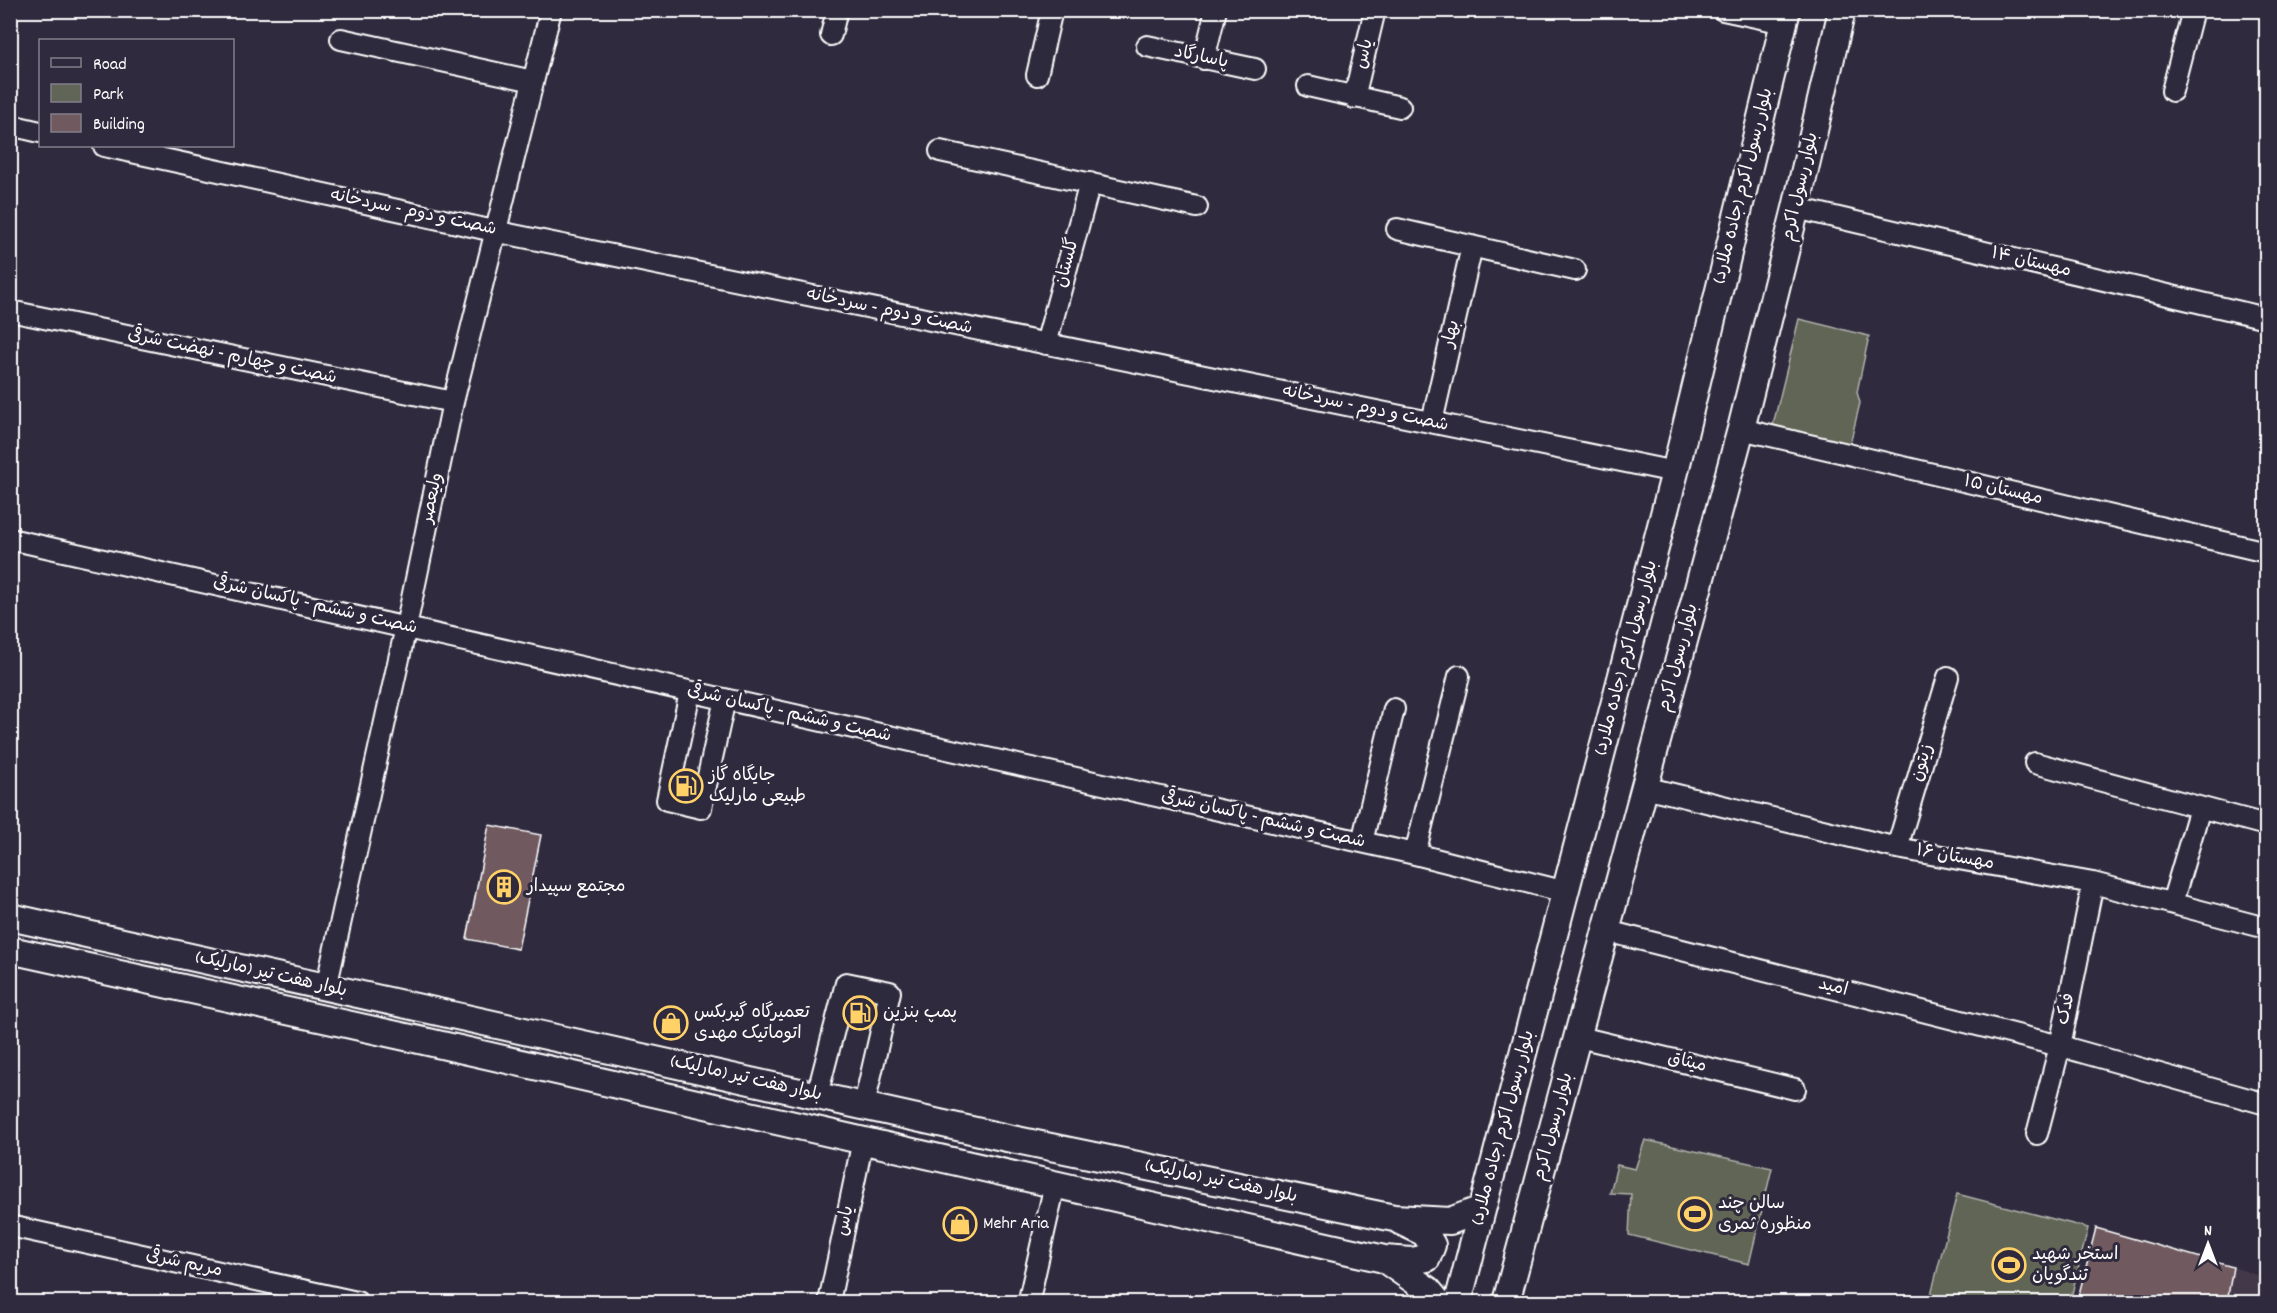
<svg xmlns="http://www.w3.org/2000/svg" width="2277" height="1313" font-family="Dekko,'Playpen Sans Arabic',sans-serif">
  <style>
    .built { fill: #423848 }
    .green { fill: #616557; stroke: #b0b2ab; stroke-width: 1.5 }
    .building { fill: #705a60; stroke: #fff; stroke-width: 1.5 }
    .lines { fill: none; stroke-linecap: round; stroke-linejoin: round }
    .minor-casing { stroke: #fff; stroke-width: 24 }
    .major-casing { stroke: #fff; stroke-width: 30 }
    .minor { stroke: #2f2a3d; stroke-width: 20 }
    .major { stroke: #2f2a3d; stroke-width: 26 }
    .labels { text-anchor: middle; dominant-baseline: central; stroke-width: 6; stroke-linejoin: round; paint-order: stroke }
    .street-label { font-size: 18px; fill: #fff; stroke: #2f2a3d }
    .poi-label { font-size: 18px; fill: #fff; stroke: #2f2a3d; text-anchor: start }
  </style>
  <rect width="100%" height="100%" fill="#2f2a3d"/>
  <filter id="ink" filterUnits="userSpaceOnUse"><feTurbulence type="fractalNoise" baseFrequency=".0167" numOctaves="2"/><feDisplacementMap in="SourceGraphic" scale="12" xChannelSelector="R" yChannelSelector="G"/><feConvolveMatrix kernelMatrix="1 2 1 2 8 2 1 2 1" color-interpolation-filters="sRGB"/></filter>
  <g filter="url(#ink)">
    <path class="built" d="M2233,1267L2266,1278V1302H2227Z"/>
    <path class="green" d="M1799,319L1869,336L1857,392L1860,403L1850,444L1773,425Z
      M1645,1140L1772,1168L1749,1264L1629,1235L1631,1194L1610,1193L1617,1165L1635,1169Z
      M1957,1194L2088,1228L2070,1302H1929Z"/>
    <path class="building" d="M489,825L541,835L518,949L467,939Z
      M2096,1228L2233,1267L2227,1302H2077Z"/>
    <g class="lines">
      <g class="minor-casing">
        <path id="minor" d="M1723,10L1784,23
          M831,35L837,10
          M341,39L533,81
          M1147,46L1255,69
          M1204,59L1216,10
          M1037,75L1052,10
          M1308,86L1400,107
          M2172,91L2193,10
          M1354,98L1375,10
          M10,125L40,132
          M104,146L494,231L1675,472
          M940,151L1197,207
          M1796,208L2266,318
          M1397,229L1575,270
          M10,311L453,402
          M1046,344L1090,183
          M1432,422L1472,246
          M1741,429L2266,552
          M10,539L1415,854L1566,892
          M690,692L667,800L701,808L725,699
          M2035,763L2266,825
          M1644,787L1897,848L2093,883L2266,928
          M1362,842L1394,709
          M1897,848L1948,677
          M1415,854L1459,676
          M2172,903L2200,808
          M1607,931L2060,1046L2266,1104
          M326,988L406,627L453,402L551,10
          M1579,1037L1795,1089
          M815,1095L821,1080L846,983L890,992L864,1105
          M2037,1134L2060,1046L2093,883
          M10,1226L357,1302
          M1030,1295L1055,1184
          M829,1302L863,1140"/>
      </g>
      <g class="major-casing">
        <path id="major" d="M10,917L1007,1138L1394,1218L1450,1221L1482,1209
          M10,950L424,1041L1384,1259L1428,1290L1438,1302
          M1384,1259L1412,1261L1427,1258L1432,1245L1425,1233L1400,1221
          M1458,1302L1675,472L1787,10
          M1506,1302L1741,429L1796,208L1842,10"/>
      </g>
      <use href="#minor" class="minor"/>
      <use href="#major" class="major"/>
    </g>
  </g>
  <defs>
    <g id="fuel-ring" transform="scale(1.725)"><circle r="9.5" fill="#2f2a3d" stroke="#ffd166" stroke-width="1.5"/><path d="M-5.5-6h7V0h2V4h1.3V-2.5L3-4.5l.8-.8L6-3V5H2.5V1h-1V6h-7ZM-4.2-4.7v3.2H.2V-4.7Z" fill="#ffd166"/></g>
    <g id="building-ring" transform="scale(1.725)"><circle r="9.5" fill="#2f2a3d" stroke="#ffd166" stroke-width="1.5"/><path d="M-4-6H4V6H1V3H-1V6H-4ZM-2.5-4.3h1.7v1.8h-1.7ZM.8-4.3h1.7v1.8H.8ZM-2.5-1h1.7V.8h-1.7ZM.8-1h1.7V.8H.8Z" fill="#ffd166"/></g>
    <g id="shop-ring" transform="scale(1.725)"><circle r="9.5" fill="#2f2a3d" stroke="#ffd166" stroke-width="1.5"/><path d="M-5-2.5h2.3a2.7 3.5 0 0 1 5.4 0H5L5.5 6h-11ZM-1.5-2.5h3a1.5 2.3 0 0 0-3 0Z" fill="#ffd166"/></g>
    <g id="stadium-ring" transform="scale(1.725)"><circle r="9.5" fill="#2f2a3d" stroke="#ffd166" stroke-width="1.5"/><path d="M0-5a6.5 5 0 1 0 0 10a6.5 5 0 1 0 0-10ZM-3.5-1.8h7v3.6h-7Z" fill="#ffd166"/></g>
  </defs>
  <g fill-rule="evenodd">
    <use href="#fuel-ring" x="686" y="786"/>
    <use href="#building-ring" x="504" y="887"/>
    <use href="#fuel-ring" x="860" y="1013"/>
    <use href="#shop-ring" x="671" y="1023"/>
    <use href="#stadium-ring" x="1695" y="1214"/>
    <use href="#shop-ring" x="960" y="1224"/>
    <use href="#stadium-ring" x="2009" y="1265"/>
  </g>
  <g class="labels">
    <g class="street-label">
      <text transform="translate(1365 54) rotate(-76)">یاس</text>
      <text transform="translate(1201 58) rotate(12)">پاسارگاد</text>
      <text transform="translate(1744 186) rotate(-76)">بلوار رسول اکرم (جاده ملارد)</text>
      <text transform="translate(1801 187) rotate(-77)">بلوار رسول اکرم</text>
      <text transform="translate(413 213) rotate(12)">شصت و دوم - سردخانه</text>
      <text transform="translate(1068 263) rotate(-75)">گلستان</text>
      <text transform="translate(2031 263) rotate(13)">مهستان ۱۴</text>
      <text transform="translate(889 312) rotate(12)">شصت و دوم - سردخانه</text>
      <text transform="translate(1452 334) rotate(-77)">بهار</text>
      <text transform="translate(232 357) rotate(12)">شصت و چهارم - نهضت شرقی</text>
      <text transform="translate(1365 409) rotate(12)">شصت و دوم - سردخانه</text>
      <text transform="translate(2003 491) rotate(13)">مهستان ۱۵</text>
      <text transform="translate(433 498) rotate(-78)">ولیعصر</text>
      <text transform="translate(315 606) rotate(13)">شصت و ششم - پاکسان شرقی</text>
      <text transform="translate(1627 658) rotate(-75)">بلوار رسول اکرم (جاده ملارد)</text>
      <text transform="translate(1679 658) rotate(-75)">بلوار رسول اکرم</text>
      <text transform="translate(789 714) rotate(13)">شصت و ششم - پاکسان شرقی</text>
      <text transform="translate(1923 763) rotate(-73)">زیتون</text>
      <text transform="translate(1263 820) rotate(13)">شصت و ششم - پاکسان شرقی</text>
      <text transform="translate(1955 858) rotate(10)">مهستان ۱۶</text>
      <text transform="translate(271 975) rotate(13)">بلوار هفت تیر (مارلیک)</text>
      <text transform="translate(1833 988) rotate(14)">امید</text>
      <text transform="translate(2067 1009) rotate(-78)">فدک</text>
      <text transform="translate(1687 1063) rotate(14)">میثاق</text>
      <text transform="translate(746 1079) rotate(13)">بلوار هفت تیر (مارلیک)</text>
      <text transform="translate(1554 1127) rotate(-75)">بلوار رسول اکرم</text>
      <text transform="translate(1504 1128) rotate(-75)">بلوار رسول اکرم (جاده ملارد)</text>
      <text transform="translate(1221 1182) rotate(12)">بلوار هفت تیر (مارلیک)</text>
      <text transform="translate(846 1221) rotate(-78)">یاس</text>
      <text transform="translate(184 1264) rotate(12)">مریم شرقی</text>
    </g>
    <g class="poi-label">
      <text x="709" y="776">جایگاه گاز<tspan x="709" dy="21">طبیعی مارلیک</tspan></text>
      <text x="527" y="887">مجتمع سپیدار</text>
      <text x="694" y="1013">تعمیرگاه گیربکس<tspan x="694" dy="21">اتوماتیک مهدی</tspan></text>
      <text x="883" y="1013">پمپ بنزین</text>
      <text x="1718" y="1204">سالن چند<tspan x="1718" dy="21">منظوره ثمری</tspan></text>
      <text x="983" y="1224">Mehr Aria</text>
      <text x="2032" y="1255">استخر شهید<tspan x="2032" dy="21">تندگویان</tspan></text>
    </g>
  </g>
  <rect width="2277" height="1313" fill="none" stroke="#2f2a3d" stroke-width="36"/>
  <rect x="18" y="18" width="2241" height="1277" fill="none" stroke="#fff" stroke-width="2" filter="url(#ink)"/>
  <rect x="39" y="39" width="195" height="108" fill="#2f2a3d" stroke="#827f8b" stroke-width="1.5"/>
  <rect x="51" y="58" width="30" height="9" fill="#2f2a3d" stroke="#827f8b" stroke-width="1.5"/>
  <text x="93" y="69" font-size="18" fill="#ffffff">Road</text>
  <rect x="51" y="84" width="30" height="18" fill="#616557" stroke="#827f8b" stroke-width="1.5"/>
  <text x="93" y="99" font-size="18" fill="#ffffff">Park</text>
  <rect x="51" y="114" width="30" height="18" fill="#705a60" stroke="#827f8b" stroke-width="1.5"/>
  <text x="93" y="129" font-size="18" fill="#ffffff">Building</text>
  <g transform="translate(2208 1244)" stroke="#2f2a3d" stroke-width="4.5" paint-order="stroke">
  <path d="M0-4.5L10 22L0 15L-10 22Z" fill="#ffffff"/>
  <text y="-9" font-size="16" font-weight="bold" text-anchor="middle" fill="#ffffff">N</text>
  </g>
</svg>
